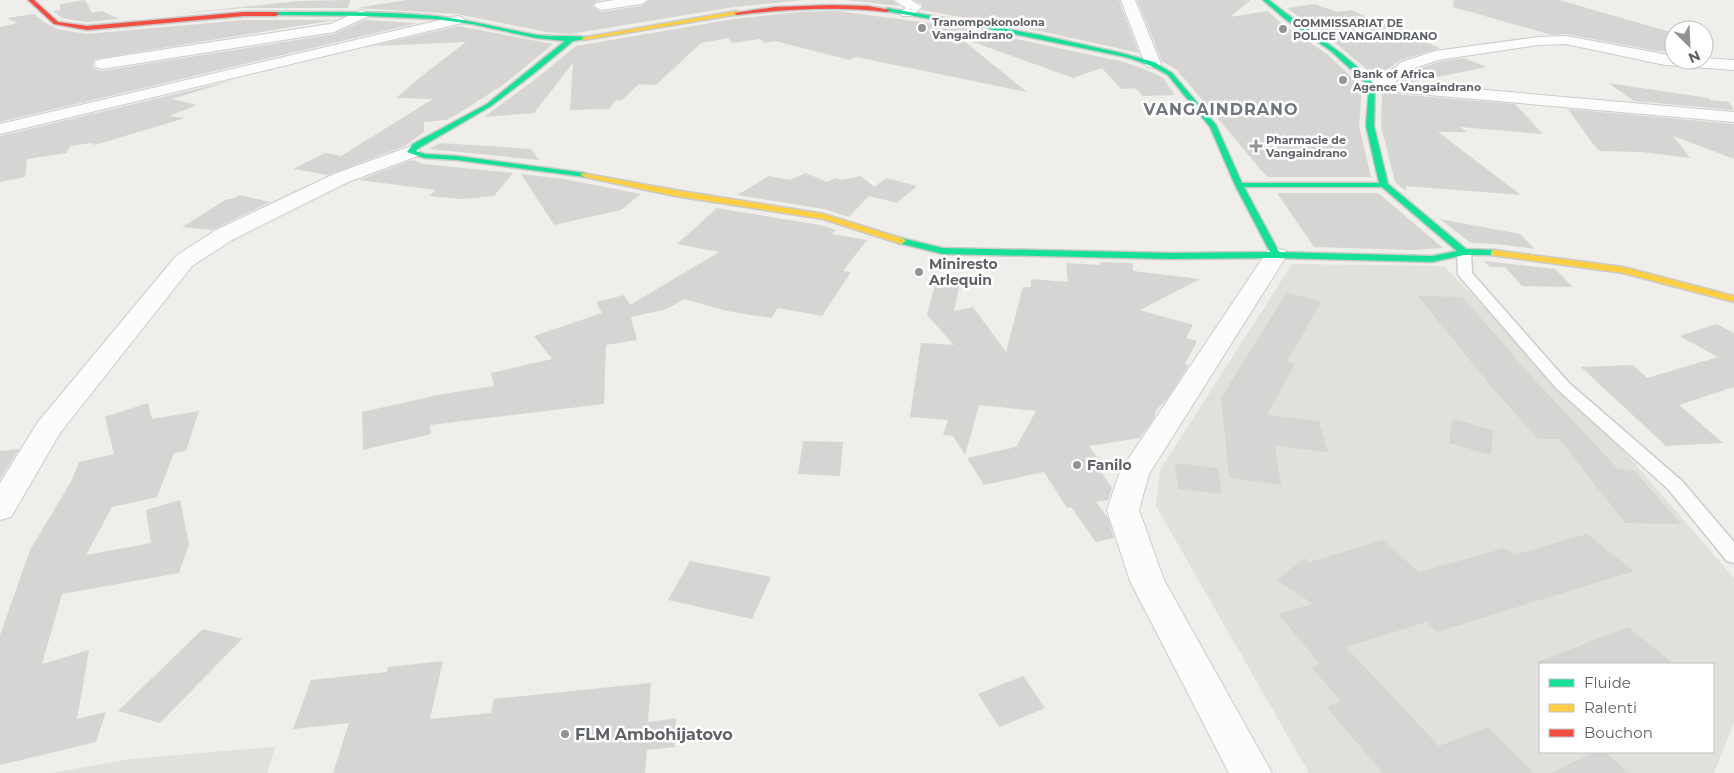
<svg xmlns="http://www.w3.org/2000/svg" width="1734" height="773" font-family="Montserrat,sans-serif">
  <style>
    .education { fill: #e2e0da; fill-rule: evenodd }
    .building { fill: #d6d5d3 }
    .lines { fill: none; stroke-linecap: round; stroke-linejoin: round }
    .lane-casing { stroke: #cbcccc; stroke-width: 3 }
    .street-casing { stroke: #cbcccc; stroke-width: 2 }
    .fast-casing { stroke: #cacacb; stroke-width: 3 }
    .slow-casing { stroke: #cacacb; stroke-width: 3 }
    .jam-casing { stroke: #cacacb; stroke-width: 3 }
    .lane { fill: #fdfcfc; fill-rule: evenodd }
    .street { fill: #fdfcfc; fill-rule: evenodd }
    .fast { fill: #16e098; fill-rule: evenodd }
    .slow { fill: #ffcf43; fill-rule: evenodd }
    .jam { fill: #f24e42; fill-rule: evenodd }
    .poi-dot { fill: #919496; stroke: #fff; stroke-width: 2 }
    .labels { text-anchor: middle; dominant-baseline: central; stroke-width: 5; stroke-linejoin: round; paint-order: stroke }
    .far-poi-label { font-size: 11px; font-weight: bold; fill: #5f6368; stroke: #fff; text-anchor: start }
    .poi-label { font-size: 14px; font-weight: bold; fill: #5f6368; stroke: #fff; text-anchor: start }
    .far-district-label { font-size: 16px; font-weight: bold; letter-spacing: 1px; fill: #70757a; stroke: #fff }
    .near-poi-label { font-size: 16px; font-weight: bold; fill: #5f6368; stroke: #fff; text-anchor: start }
  </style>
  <rect width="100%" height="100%" fill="#efeeea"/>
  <path class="education" d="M1292,264L1444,266L1623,450L1734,578V722L1714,773H1309L1156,506L1160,470ZM1540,664H1713V752H1540Z
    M275,747L267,773H51L131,759Z"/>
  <path class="building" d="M85,0L92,13L102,11L119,19L87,22L62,18L53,11L60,10V4Z
    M350,0L348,8H244L166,15L299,1Z
    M407,0H603L596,1L592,6L601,12L641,6L650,0H804L734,7L570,34L547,32L457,14L356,8Z
    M845,0H892L900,6Z
    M914,0H1119L1139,53L1045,32L922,10L923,5Z
    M1137,0H1251L1230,17L1268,11L1281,23L1327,54L1362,87L1359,126L1371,177H1267L1177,70L1162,61Z
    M1454,0H1559L1674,33V51H1657L1566,34L1552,35L1453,7Z
    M1315,4L1337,12L1351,10L1440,48L1401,60L1376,77L1339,46L1287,8Z
    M837,11L959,27L1124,62L1154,73L1163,78L1175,95L1143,96L1135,88L1121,89L1102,68L1073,78L959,37L1027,92L856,57L850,60L775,41L765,43L760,39L733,43L728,38L701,43L656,85L639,84L621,101L616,100L609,109L570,110L573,63L534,113L484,117L537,78L576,46L734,19L799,12Z
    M34,14L44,22L57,29L87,34L244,20H335L95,59L92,65L95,69L102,71L334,34L365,20L418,23L0,122V27L17,23L7,18Z
    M458,26L553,44L503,85L461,112L446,120L424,122V132L405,146L328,175L293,169L325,153L341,156L433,99L396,98L423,75L466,42L372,46Z
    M1464,58L1487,67L1412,82L1400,81L1415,70L1438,62Z
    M234,80L172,99L197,105L169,116L185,118L95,145L92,143L70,146L66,153L27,159L25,177L0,182V136Z
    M1608,83L1709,98L1710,100L1729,102L1734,110L1634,101Z
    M1382,93L1515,104L1543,134L1460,127L1467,132H1438L1521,195L1406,186V191L1395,182L1381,126Z
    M1568,109L1734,124V159L1673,136L1690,158L1642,152L1600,151L1593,144Z
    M440,143L531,149L539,160L429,149Z
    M412,160L424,164L513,173L494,196L461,199L429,196L436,190L359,180Z
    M806,173L827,182L836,178L842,180L861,176L874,187L886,178L917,186L897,203L869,196L849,217L824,209L737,195L769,176L790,180Z
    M521,174L564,179L641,194L621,210L554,225Z
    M1277,193H1378L1443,248L1413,250L1314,247Z
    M240,195L270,202L212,230L182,227L227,199H232Z
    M717,208L820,225L836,230L832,234L867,240L843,271L851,272L822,316L778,308L771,318L727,311L684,299L667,309L631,317L637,340L606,345L604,404L430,425L431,434L363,450L362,412L443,394L494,386L491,373L552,359L534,336L602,313L596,302L624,295L630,305L719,252L677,244Z
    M1440,219L1520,234L1535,249L1497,244L1471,243Z
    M1484,261L1555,269L1573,287L1522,286L1505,267H1490Z
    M1100,262L1133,263V271L1200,279L1140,310L1193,325L1186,338L1197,341L1185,364L1189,365L1167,399L1156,410L1154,418L1140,438L1089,446L1101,463L1096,464L1112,488L1108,500L1096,502L1108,518L1114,538L1096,542L1071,507L1067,508L1044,472L984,485L967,458L1016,447L1036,411L979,405L965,455L953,436L943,435L948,420L910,417L921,343L954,345L927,315L936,281L960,283L954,311L973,307L1006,352L1023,287H1031V279L1068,282L1066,263L1101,265Z
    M1287,292L1321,302L1287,362L1295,364L1267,415L1319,421L1328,452L1275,446L1281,485L1229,478L1221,398Z
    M1418,296L1462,297L1517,359H1515L1618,469L1634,470L1681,524L1625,523L1559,439H1538L1489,384Z
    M1717,324L1734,333V387L1679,405L1723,443L1666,446L1581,367L1633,365L1647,378L1718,357L1679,336Z
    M148,403L152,419L199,411L186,451L174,453L157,497L112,507L86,555L151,543L146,510L180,500L189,544L179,573L62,594L42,664L89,650L77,719L106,712L96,742L0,765V635L30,550L72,480L79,462L114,454L105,417Z
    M1452,419L1493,430L1491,455L1449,443Z
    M803,441L843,442L840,476L798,474Z
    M19,449L0,479V451Z
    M1175,463L1218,468L1222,494L1178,489Z
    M1587,534L1634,571L1437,632L1427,622L1346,647L1439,746L1488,727L1534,773H1383L1326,707L1341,701L1311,667L1320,664L1278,614L1313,604L1277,580L1304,558L1310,562L1383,540L1419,572L1505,548L1514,555Z
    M690,561L771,577L752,619L668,600Z
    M1628,627L1674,664H1538L1537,662Z
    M203,629L242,639L160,723L118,711Z
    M443,661L430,719L491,713L494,699L651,683L648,722L676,718L675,747L647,750L645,773H333L349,723L293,729L311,680L387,672L388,667Z
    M1023,676L1045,708L999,727L978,694Z
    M1594,752H1605L1629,773H1551Z"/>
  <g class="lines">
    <g class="lane-casing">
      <path id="lane" d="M1464,248L1471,252L1472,273L1569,383L1682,481L1734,542V563L1727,561L1668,489L1557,389L1460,277L1458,274L1457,252Z"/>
    </g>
    <g class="street-casing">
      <path id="street" d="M614,0H648L641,4L601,10L594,6L596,3Z
        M894,0H911L922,7L912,16H902L900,13L906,8Z
        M1121,0H1135L1161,64L1159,67H1147L1145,64Z
        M362,10L369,14L367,17L334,32L102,69L96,67L94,64L96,61L102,59L330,24Z
        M457,16L462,17L464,20L462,23L0,134V124Z
        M1566,36L1674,56V60H1704V58L1734,60V70L1665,65L1566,44L1538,45L1438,60L1414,68L1395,82L1734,112V122L1372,90L1366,88L1364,85L1366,82L1380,78L1402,62L1435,51L1538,37Z
        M411,146L418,148L420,152L418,156L348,182L232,240L192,266L60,433L11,517L0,520V483L38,422L176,256L216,230L334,174Z
        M1276,248L1284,250L1287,255L1149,474L1139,510L1164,580L1272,773H1229L1130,581L1107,510L1119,474L1123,467L1268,250Z"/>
    </g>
    <g class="fast-casing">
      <path id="fast" d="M1263,0H1269C1304,29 1345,51 1375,85L1374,126L1388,184L1466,249L1494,250L1497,251V255H1464L1432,262L1276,258L1170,259L943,254L898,243L896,241L901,238L943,248L1170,253L1270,252L1235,185L1210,127L1168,75C1153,66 1138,60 1121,56L989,29L885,11L887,8L1040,35L1121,53L1154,62L1172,73L1216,125L1242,183H1379L1366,126L1369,86L1331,51L1285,19ZM1244,187H1382L1457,251L1432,256L1279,252Z
        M276,12C329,12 383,11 436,16C470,20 503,29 537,35C553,37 570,35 586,37V39L573,41L533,74L491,106L419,148L416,151L425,154L457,156L585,173L589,175L585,177L457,160L424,158L407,152L413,144L487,104L565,41L536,38L472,24L434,19L366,16L274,15Z"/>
    </g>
    <g class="slow-casing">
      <path id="slow" d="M737,11L739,14L584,40L581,38Z
        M582,173L675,190L824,214L904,239L906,241L901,244L898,243L823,219L675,196L585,177L581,175Z
        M1494,250L1623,267L1734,296V302L1623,273L1491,255V251Z"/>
    </g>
    <g class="jam-casing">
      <path id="jam" d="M28,0H34L58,22L87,26L244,12H276L279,14L276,16H244L87,30L54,24Z
        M831,5L868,6L890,10L887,12C837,6 787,9 737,15L734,13L775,7Z"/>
    </g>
    <use href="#lane" class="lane"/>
    <use href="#street" class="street"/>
    <use href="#fast" class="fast"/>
    <use href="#slow" class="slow"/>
    <use href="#jam" class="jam"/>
  </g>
  <g class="poi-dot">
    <circle cx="922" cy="28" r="5"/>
    <circle cx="1283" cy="29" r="5"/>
    <circle cx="1343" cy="80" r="5"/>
    <path d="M1253.5 138.5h5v5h5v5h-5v5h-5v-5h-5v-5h5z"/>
    <circle cx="919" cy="272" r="5"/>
    <circle cx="1077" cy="465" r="5"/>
    <circle cx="565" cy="734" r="5"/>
  </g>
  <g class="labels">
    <g class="far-poi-label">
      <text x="932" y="22">Tranompokonolona<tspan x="932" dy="13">Vangaindrano</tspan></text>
      <text x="1293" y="23">COMMISSARIAT DE<tspan x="1293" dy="13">POLICE VANGAINDRANO</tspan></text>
      <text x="1353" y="74">Bank of Africa<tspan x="1353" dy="13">Agence Vangaindrano</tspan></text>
      <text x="1266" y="140">Pharmacie de<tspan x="1266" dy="13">Vangaindrano</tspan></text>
    </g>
    <g class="poi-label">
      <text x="929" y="264">Miniresto<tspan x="929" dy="16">Arlequin</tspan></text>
      <text x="1087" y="465">Fanilo</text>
    </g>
    <g class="far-district-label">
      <text x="1221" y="109">VANGAINDRANO</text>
    </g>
    <g class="near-poi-label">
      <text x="575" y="734">FLM Ambohijatovo</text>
    </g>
  </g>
  <rect x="1539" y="663" width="175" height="90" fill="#ffffff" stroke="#bfc1c3"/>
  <rect x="1549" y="679" width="25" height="8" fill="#16e098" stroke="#bfc1c3"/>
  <text x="1584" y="688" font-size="15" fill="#5f6368">Fluide</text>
  <rect x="1549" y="704" width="25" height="8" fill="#ffcf43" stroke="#bfc1c3"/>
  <text x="1584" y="713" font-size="15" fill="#5f6368">Ralenti</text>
  <rect x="1549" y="729" width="25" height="8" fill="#f24e42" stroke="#bfc1c3"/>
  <text x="1584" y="738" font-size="15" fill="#5f6368">Bouchon</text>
  <g transform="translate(1689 45) rotate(156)"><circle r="24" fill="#ffffff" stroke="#bfc1c3"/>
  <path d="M0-4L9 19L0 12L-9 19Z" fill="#919496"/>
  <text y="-8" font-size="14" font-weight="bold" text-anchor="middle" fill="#5f6368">N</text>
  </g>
</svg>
